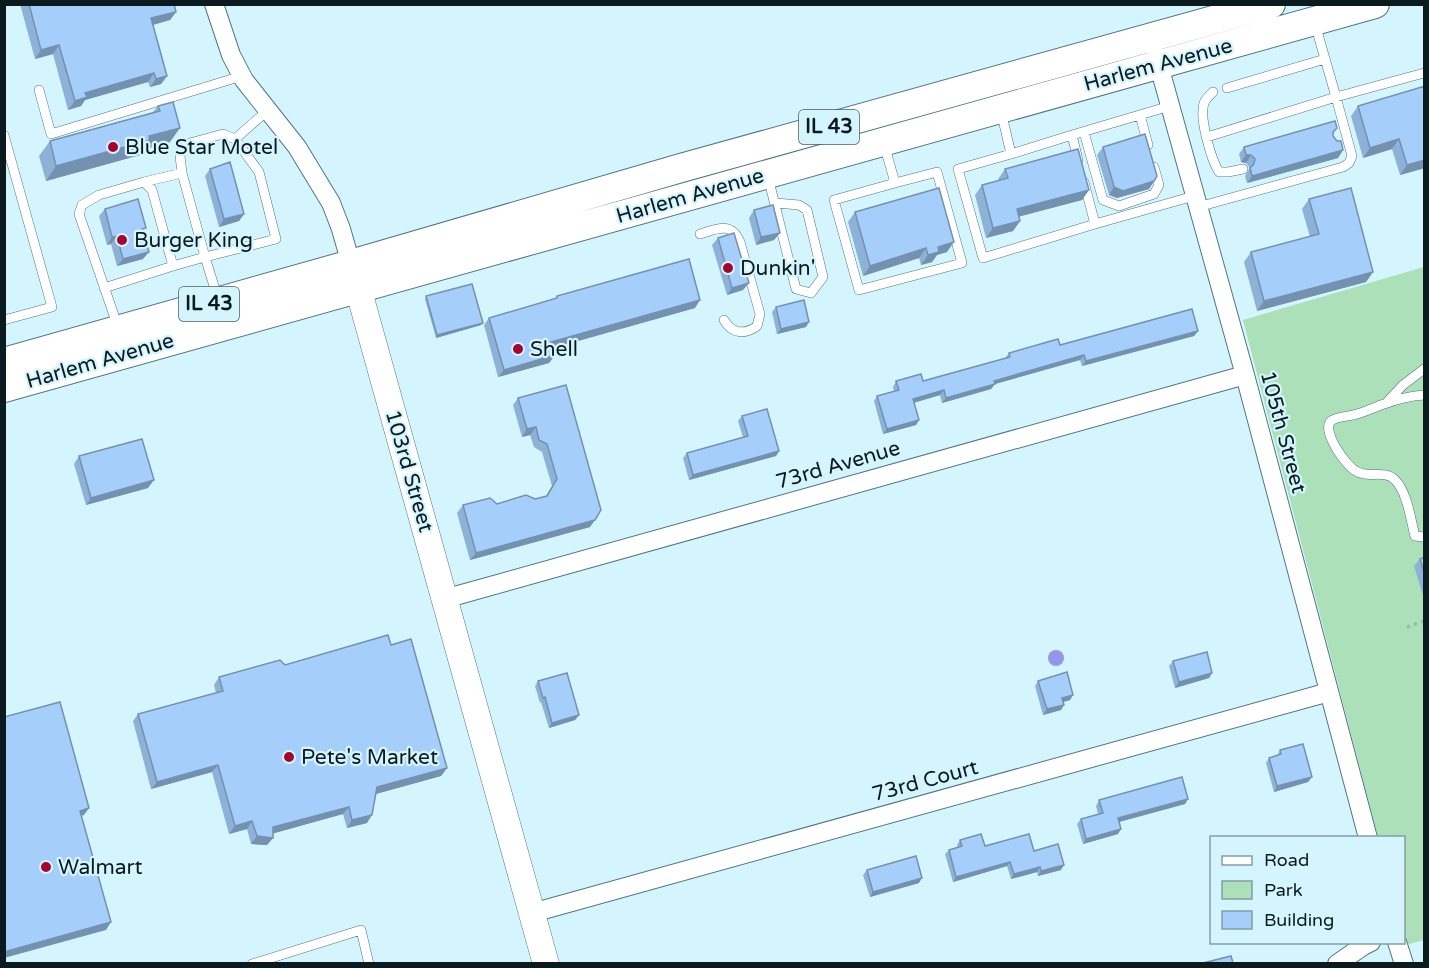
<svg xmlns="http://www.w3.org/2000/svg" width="1429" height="968" font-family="'Varela Round',sans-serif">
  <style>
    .green { fill: #abe0b8 }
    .water { fill: #9396ec }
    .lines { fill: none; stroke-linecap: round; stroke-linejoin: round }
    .lane-casing { stroke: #517680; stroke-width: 10 }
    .street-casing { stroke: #517680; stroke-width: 20 }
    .secondary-casing { stroke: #517680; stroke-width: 27 }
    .primary-casing { stroke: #517680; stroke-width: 30 }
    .path { stroke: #98b3ba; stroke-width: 3; stroke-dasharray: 3 4.5; stroke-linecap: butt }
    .lane { stroke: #fff; stroke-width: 9 }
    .street { stroke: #fff; stroke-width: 18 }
    .secondary { stroke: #fff; stroke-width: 26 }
    .primary { stroke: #fff; stroke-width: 28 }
    .wall { fill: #8eb2d7 }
    .shaded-wall { fill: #7491af }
    .building { fill: #a5cffa; stroke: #7491af; stroke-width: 1.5 }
    .poi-dot { fill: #a3062f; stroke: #d5f5fe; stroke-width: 2 }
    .labels { text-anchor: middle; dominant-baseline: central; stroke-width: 4.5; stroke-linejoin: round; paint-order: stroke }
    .shield { fill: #d5f5fe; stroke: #485c61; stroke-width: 1.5 }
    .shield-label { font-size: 20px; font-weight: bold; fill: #0b1a1e }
    .street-label { font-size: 21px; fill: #0b1a1e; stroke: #d5f5fe }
    .poi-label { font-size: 21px; fill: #0b1a1e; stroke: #d5f5fe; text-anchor: start }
  </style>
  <rect width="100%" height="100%" fill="#d5f5fe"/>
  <path class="green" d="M1424,267V940L1406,945L1404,936V838L1378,837L1243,320Z"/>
  <path class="water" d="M1048 658a8 8 0 1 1 16 0a8 8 0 1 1-16 0Z"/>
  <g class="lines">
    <g class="lane-casing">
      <path id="lane" d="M1315,24L1336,97L1424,73
        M1227,88L1325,59
        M39,90L51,134L242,76
        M1213,92C1209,96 1206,98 1204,103C1199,118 1211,159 1219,172H1228L1243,169
        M1001,111L1011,154L1072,135L1078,160
        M1140,115L1148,145
        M1084,132L1103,200L1119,206L1154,194L1159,185L1154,167
        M4,135L52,307L4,320
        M1072,135L1170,106
        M884,144L895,183L834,200L859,290L962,263L937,172L895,183
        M1011,154L958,169L983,258L1095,224L1084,182
        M768,177L796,289L811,293L823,277L807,210L799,205L776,203
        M144,182L182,173
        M1198,207L1343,167L1349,163L1352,156L1336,97L1207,137
        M1095,224L1194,196
        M700,234C717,229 731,221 740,242L760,314L757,326C745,335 732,334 724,320
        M173,266L205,257L182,173L180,156L183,148L190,143L223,134L235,139L268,110
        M104,288L173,266L152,190L144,182L99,195L82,205L79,214L118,327
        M218,299L205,257L276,239L259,172L235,139
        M1424,395C1411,396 1397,399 1384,404C1374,407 1364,413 1353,415C1347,417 1337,416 1331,421C1321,431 1346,466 1356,471C1367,479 1385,469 1395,480C1407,491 1411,521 1415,536L1424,537
        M1388,401L1403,385L1424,369
        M252,964L361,930L369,964"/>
    </g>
    <g class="street-casing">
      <path id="street" d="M214,4L231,55L244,80L297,147L331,203L341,229L351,264
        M1156,55L1245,375L1368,838
        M444,599L1245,375
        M532,913L1329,692
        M1397,942L1404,964
        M1337,964L1363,946L1371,942"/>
    </g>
    <g class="secondary-casing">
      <path id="secondary" d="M353,270L546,964"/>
    </g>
    <g class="primary-casing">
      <path id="primary" d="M4,362L351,264L681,168L1271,4
        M4,388L1375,4"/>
    </g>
    <path class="path" d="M1407,627L1424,621"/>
    <use href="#lane" class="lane"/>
    <use href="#street" class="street"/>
    <use href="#secondary" class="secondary"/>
    <use href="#primary" class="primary"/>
  </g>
  <path class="wall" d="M20,4H174L176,12L170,20L153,25L167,76L161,84L150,87L148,82L85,100L81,106L68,110L53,54L35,59Z
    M1425,86V168L1400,175L1392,149L1363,158L1351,116L1358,106Z
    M158,106L170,142L143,150L140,155L46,181L39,156L50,141L153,112Z
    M1337,128L1333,134V136L1343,150L1338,158L1247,183L1245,176L1249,169V167L1246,163L1241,162L1239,154L1244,147Z
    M1103,147L1154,181L1149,189L1117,198L1109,195L1097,155Z
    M210,169L244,214L239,221L219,227L205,176Z
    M1005,169L1089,190L1082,200L1019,216L1020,221L1013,231L986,238L975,195L982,185L999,181L998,179Z
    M1309,199L1373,272L1366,282L1257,311L1244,262L1251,252L1310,237L1302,209Z
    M105,209L143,232V259L117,266L111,244L107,245L99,216Z
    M754,210L774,240L756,245L749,218Z
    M855,212L947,252L937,255L932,262L921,265L919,258L863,276L848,222Z
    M718,238L743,290L727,295L712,245Z
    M426,296L481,325L436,338L425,299Z
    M557,296L695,308L553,348L555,355L549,363L498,377L484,325L489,318L555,299Z
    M776,307L806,327L777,334L772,312Z
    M1198,331L1194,336L1082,366L1080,360L995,384L991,389L942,403L940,395L914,403L919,420L916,425L883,434L874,401L877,396L894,391L893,387L896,381H923L1005,358L1009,353L1060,345Z
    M566,385L590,527L470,560L457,513L463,505L497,504L535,499L546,496L552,486L542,452L534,447L530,435L522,437L513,405L518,398Z
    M742,416L779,451L776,456L689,480L683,458L687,453L743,437L738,421Z
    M79,456L148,488L86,505L74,464Z
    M1425,557V602L1414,566L1420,559Z
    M391,645L447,768L441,776L376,794L367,823L347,828L343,814L273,833V838L267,845L251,844L247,829L229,834L212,772L151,789L133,721L138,714L216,693L214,685L219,677Z
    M1173,661L1212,673L1209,678L1175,688L1169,666Z
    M538,681L579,715L575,720L549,728L541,702L540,703L535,686Z
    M1038,681L1073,695L1070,700L1064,702V705L1061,710L1043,715L1035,686Z
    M1280,750L1312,777L1308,782L1274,792L1266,763L1269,758L1277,756Z
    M1188,799L1185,804L1119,822L1118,834L1083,844L1077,824L1081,819L1098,814L1096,806L1099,800Z
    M960,840L985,846L1034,851L1061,870L1038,876L1037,872L1011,879L1007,866L953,882L945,854L949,850L958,847L957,845Z
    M867,870L919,883L870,897L863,875Z"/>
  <path class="shaded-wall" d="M176,12L170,20L145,27L151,18Z
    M59,45L53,54L35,59L41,50Z
    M154,73L148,82L85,100L81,106L68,110L75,101L85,93Z
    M167,76L161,84L150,87L156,79Z
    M180,128L170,142L143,150L140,155L46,181L56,166L149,136Z
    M1399,139L1392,149L1363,158L1370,148Z
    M1343,150L1338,158L1247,183L1252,176Z
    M1246,155H1251L1246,163L1241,162Z
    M1425,160V168L1400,175L1407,165Z
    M1154,181L1149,189L1117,198L1109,195L1114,187Z
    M1089,190L1082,200L1010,219L1017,209Z
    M244,214L239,221L219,227L224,219Z
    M1020,221L1013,231L986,238L993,228Z
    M780,233L774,240L756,245L761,237Z
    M117,236L111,244L107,245L112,237Z
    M954,242L947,252L937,255L932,262L921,265L928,255L938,247Z
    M926,248L919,258L863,276L870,266Z
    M149,252L143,259L117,266L123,259Z
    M1373,272L1366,282L1257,311L1264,301Z
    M749,283L743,290L727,295L732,288Z
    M700,300L695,308L546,350L551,342Z
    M809,322L806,327L777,334L781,329Z
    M483,323L481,325L436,338L437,335Z
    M1198,331L1194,336L1082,366L1086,361Z
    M555,355L549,363L498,377L504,370Z
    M1084,355L1080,360L995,384L991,389L942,403L946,398L994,381Z
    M944,390L940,395L909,404L913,399Z
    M919,420L916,425L883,434L887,429Z
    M536,427L530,435L522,437L527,429Z
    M779,451L776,456L689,480L693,475Z
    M154,480L148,488L86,505L91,498Z
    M595,520L590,527L470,560L476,553Z
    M1212,673L1209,678L1175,688L1179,682Z
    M1073,695L1070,700L1059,703L1062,698Z
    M1064,705L1061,710L1043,715L1047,709Z
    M579,715L575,720L549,728L552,723Z
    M218,765L212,772L151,789L157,782Z
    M447,768L441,776L372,795L377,787Z
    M1312,777L1308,782L1274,792L1277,786Z
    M1188,799L1185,804L1115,823L1118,818Z
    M349,807L343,814L268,835L273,827Z
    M89,808L84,815L75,818L80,811Z
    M372,815L367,823L347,828L352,820Z
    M252,821L247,829L229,834L235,826Z
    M1121,829L1118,834L1083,844L1086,839Z
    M257,836L273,838L267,845L251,844Z
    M1010,862L1007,866L953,882L956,877Z
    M1064,865L1061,870L1038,876L1041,871Z
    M1040,867L1037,872L1011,879L1014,874Z
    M922,878L919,883L870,897L873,892Z
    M111,922L106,930L4,958V952Z"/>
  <path class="building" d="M29,4H174L176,12L151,18L167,76L156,79L154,73L85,93L87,97L75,101L59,45L41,50Z
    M1425,86V160L1407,165L1399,139L1370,148L1358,106Z
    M173,102L180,128L149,136L150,140L56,166L50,141L160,111L158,106Z
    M1335,121L1337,128L1333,132V136L1337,141H1341L1343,150L1252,176L1250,168L1254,164L1255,159L1251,155H1246L1244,147Z
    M1145,134L1157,176L1154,181L1123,191L1114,187L1103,147Z
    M1078,149L1089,190L1017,209L1020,221L993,228L982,185L1008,178L1005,169Z
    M230,162L244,214L224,219L210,169Z
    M939,188L954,242L938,247L939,252L928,255L926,248L870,266L855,212Z
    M1351,188L1373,272L1264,301L1251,252L1319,234L1309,199Z
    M138,199L146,228L142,229L149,252L123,259L117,236L112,237L105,209Z
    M773,205L780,233L761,237L754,210Z
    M734,233L749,283L732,288L718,238Z
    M689,259L700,300L551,342L555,355L504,370L489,318L557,298V296Z
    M472,284L483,323L437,335L426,296Z
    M804,300L809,322L781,329L776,307Z
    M1192,309L1198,331L1086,361L1084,355L994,381L995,384L946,398L944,390L913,399L919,420L887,429L877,396L899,390L896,381L921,374L923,381L1010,357L1009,353L1058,339L1060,345Z
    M566,385L601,510L595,520L476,553L463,505L490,498L497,504L526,495L535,499L547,496L557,479L547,444L539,440L536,427L527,429L518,398Z
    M767,409L779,451L693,475L687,453L748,436L742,416Z
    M142,439L154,480L91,498L79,456Z
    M1425,557V575L1420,559Z
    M388,635L391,645L411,639L447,768L377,787L372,815L352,820L349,807L273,827V838L257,836L252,821L235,826L218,765L157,782L138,714L223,691L219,677L280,660L285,665Z
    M1207,652L1212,673L1179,682L1173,661Z
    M1067,672L1073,695L1062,698L1064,705L1047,709L1038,681Z
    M567,673L579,715L552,723L545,697L543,698L538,681Z
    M60,702L89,808L80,811L111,922L4,952V717Z
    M1303,744L1312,777L1277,786L1269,758L1281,754L1280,750Z
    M1182,777L1188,799L1118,818L1121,829L1086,839L1081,819L1103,813L1099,800Z
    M981,834L985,846L1029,834L1034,851L1058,844L1064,865L1041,871L1040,867L1014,874L1010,862L956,877L949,850L962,846L960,840Z
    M916,856L922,878L873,892L867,870Z
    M1231,956L1233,963H1203Z"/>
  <g class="poi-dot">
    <circle cx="113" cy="147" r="6"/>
    <circle cx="122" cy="240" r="6"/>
    <circle cx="728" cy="268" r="6"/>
    <circle cx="518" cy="349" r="6"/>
    <circle cx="289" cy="757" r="6"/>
    <circle cx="46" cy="867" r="6"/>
  </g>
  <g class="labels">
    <g class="shield">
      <rect x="799" y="110" width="60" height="34" rx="4.5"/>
      <rect x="179" y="287" width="60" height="34" rx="4.5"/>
    </g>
    <g class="shield-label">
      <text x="829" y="127">IL 43</text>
      <text x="209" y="304">IL 43</text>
    </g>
    <g class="street-label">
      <text transform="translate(1158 65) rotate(-15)">Harlem Avenue</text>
      <text transform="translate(690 196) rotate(-16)">Harlem Avenue</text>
      <text transform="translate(100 361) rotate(-16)">Harlem Avenue</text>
      <text transform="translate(1283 432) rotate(75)">105th Street</text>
      <text transform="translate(838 465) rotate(-16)">73rd Avenue</text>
      <text transform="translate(409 471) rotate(74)">103rd Street</text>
      <text transform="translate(925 781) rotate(-15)">73rd Court</text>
    </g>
    <g class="poi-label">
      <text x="125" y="147">Blue Star Motel</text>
      <text x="134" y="240">Burger King</text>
      <text x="740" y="268">Dunkin'</text>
      <text x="530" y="349">Shell</text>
      <text x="301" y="757">Pete's Market</text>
      <text x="58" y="867">Walmart</text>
    </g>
  </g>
  <rect width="1429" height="968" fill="none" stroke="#0b1a1e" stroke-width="12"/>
  <rect x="1210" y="836" width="195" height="108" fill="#d5f5fe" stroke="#849da4" stroke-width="1.5"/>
  <rect x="1222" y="856" width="30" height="9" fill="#ffffff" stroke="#849da4" stroke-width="1.5"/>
  <text x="1264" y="866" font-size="18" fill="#0b1a1e">Road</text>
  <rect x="1222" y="881" width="30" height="18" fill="#abe0b8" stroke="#849da4" stroke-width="1.5"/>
  <text x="1264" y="896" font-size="18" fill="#0b1a1e">Park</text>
  <rect x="1222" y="911" width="30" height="18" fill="#a5cffa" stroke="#849da4" stroke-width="1.5"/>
  <text x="1264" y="926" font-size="18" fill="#0b1a1e">Building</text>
</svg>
